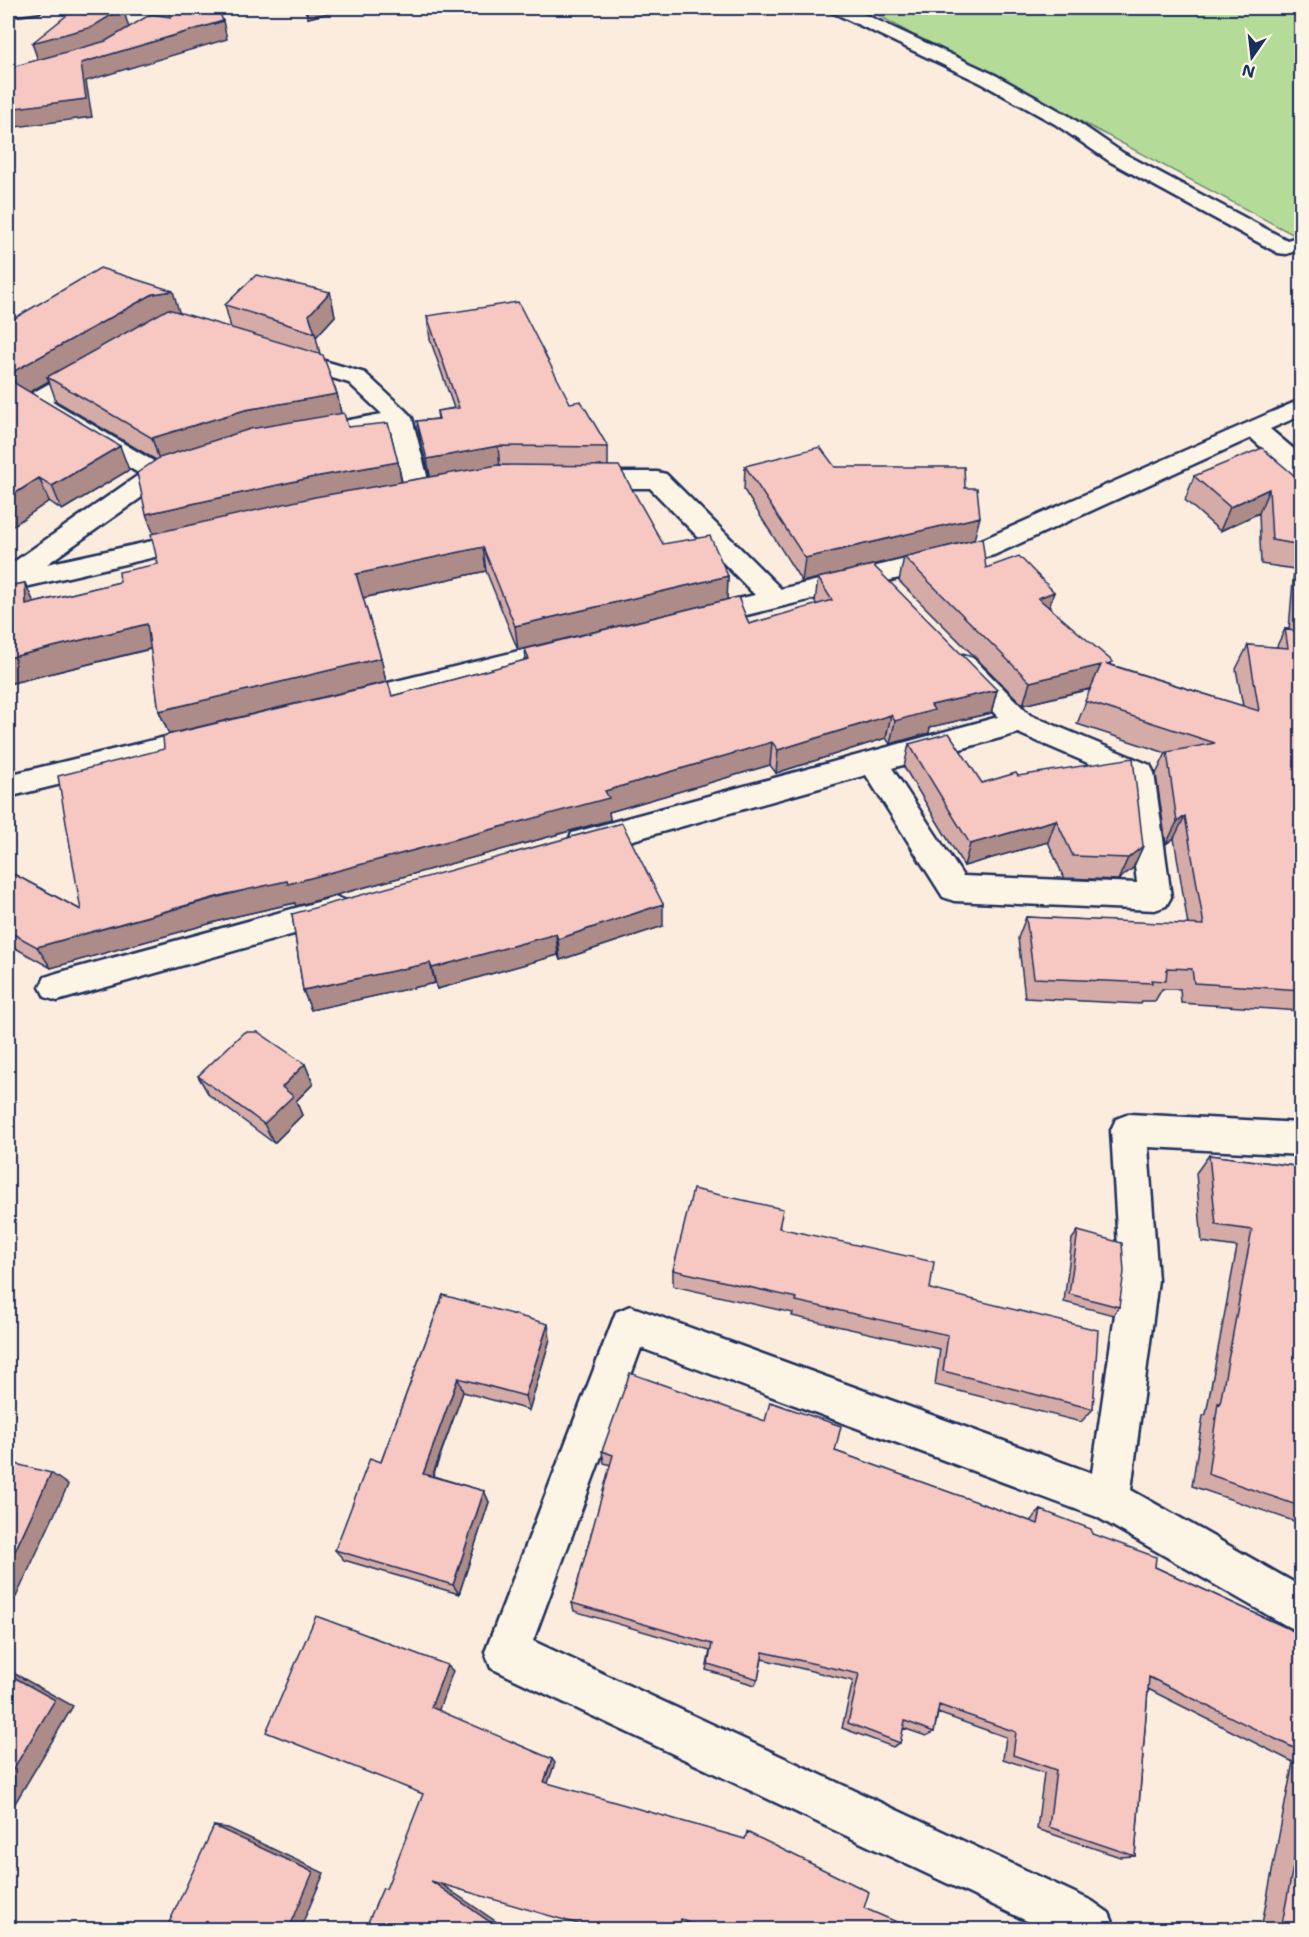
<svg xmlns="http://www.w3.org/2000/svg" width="1309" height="1937" font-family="'Shantell Sans',sans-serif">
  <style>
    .green { fill: #b4db97; stroke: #68857a; stroke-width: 1.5 }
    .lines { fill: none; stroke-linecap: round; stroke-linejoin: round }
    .minor-casing { stroke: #1b2f5e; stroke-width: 5 }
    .secondary-casing { stroke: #1b2f5e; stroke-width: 5 }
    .minor { fill: #fcf5e5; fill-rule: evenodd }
    .secondary { fill: #fcf5e5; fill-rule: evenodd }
    .wall { fill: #d4aba7; stroke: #1b2f5e; stroke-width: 1.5 }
    .shaded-wall { fill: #ad8b88; stroke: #1b2f5e; stroke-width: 1.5 }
    .building { fill: #f7c7c2; stroke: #1b2f5e; stroke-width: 1.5 }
  </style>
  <rect width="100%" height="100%" fill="#fbecde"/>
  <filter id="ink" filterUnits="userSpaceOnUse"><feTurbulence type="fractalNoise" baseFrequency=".0167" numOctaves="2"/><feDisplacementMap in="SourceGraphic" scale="12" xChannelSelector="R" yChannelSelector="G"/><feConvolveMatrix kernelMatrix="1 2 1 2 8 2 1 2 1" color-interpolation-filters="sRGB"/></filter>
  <g filter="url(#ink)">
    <path class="green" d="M866,8H1301V232L1294,235L988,72L930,45Z"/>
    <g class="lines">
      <g class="minor-casing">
        <path id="minor" d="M829,8H851L995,75L1069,116L1123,153L1287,240L1302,236V249L1286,254L1278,253L1109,161L1055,124L981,83L832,12Z
          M284,349L365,373L408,413L412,418L432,495L428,501L419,503L410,501L406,495L390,427L310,441L301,439L298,434L301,429L382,414L349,383L276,361L272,356L276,351Z
          M90,363L98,365L102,370L98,375L52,401L160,465L176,460L185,463L188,468L185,473L166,480L47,564L198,531L207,533L211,539L207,545L198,547L8,591V566L140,474L27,406L23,401L27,396L82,365Z
          M1302,399V415L1270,429L1302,456V478L1293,475L1251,438L994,555L697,627L687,625L683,618L687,611L755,595L650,488H583L574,486L570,480L574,474L583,472H657L666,474L781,589L977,542Z
          M568,639L578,642L582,649L578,656L347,713L337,710L333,703L337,696L347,693Z
          M963,655L973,658L1030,715L1150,765L1154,773L1171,897L1166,906L1155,910L954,901L943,897L866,775L583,854L572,851L568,842L572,833L583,830L998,717L949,665L953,658ZM1018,733L1125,779L1137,883L963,876L892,768Z
          M207,727L217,730L222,738L217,746L8,797V775Z
          M336,897L347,901L352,910L347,919L57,1001L45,997L40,987L45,977L57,973Z
          M1129,1114L1302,1123V1155L1148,1147L1158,1280L1131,1490L1302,1587V1633L1287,1626L1097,1517L641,1348L533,1641L1092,1901L1109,1913L1116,1930H1046L491,1668L485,1652L611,1325L616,1312L630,1306L1092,1473L1120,1280L1111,1130L1116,1119Z"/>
      </g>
      <g class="secondary-casing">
        <path id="secondary" d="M8,8H42L39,12L8,16Z"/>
      </g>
      <use href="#minor" class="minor"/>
      <use href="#secondary" class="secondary"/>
    </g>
    <path class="wall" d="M304,8H349L308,18Z
      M330,292L335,316L316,337L320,354L337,394L341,413L348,427L398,462L401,482L430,477L421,444L417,421L438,419L437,411L454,408L430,339L427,316L570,403L608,447V466L663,544L728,576L727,600L518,650L486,571L363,598L381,658L386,682L169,734L159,711L151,649L8,684V586L25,583L34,603L120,582L158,564L154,534L156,460L56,401L49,381L29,392L129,470L62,510L49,501L8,529V322L179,313L231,328L225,305Z
      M745,466L835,467L965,488L974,540L986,568L1054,592L1049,607L1112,665L1243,706L1236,669L1248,645L1276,648L1285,629H1289L1294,569L1261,564L1259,513L1220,531L1185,500L1194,476L1302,482V1009L1300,1011L1181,1003L1180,989H1162L1155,1001H1142L1141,1004L1025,998L1018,938L1026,917L1188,925L1174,838L1166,844L1156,774L1166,753L1077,724L1091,689L1023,705L899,581L904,557L932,550L802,582L744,490Z
      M818,578L997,690L991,713L930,727L929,733L890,744L886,738L776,773L770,765L609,812L610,820L296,906L295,903L237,916L51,968L8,944V871L81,910L392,696L526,660L525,649L749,624L817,605L815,602Z
      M909,744L982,783L1018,776L1143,846L1133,868L1118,880L1064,878L1048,842L964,866L904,767Z
      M292,914L663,926L560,960L558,955L437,989L435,983L311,1010L303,990Z
      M305,1064L313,1084L296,1101L302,1115L274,1143L209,1095L198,1076Z
      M1209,1155L1302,1167V1524L1192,1486L1203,1416L1206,1414L1237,1247L1202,1242L1196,1173Z
      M779,1228L930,1289L1093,1409L1081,1422L935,1385L940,1349L792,1316L793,1313L673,1286V1270Z
      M1078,1231L1119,1307L1113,1315L1064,1302L1072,1239Z
      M443,1295L550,1339L529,1410L463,1392L433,1476L484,1491L489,1502L459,1594L344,1560L335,1550L381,1462Z
      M602,1451H835L1030,1521L1041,1510L1093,1534L1155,1567L1302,1635V1929H1261L1293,1762L1148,1689L1135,1856L1120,1857L1037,1829L1044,1773L1003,1759L1006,1737L938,1713L934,1732L926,1736L903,1728L900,1743L893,1747L842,1728L853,1681L762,1659L758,1679L755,1685L706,1670L710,1651L574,1611L572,1603L611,1465L604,1463Z"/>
    <path class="shaded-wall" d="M123,8L129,28L98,47L39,63L32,43Z
      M306,8H349L308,18Z
      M223,21L227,39L86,81L92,117L8,128V109L81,63Z
      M173,291L180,315L47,377L49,381L26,394L21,401L11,377L16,370L153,294Z
      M330,292L335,316L316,337L309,315Z
      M337,394L342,418L160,463L152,438L245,410Z
      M120,446L129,470L62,510L52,486Z
      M498,446L500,469L431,481L427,459Z
      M398,462L402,486L155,538L146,514L314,477Z
      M39,478L49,501L8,529V498Z
      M1269,489L1259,513L1220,531L1230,507Z
      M980,517L974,540L802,582L805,558Z
      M483,547L486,571L362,598L356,574Z
      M728,576L727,600L518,650L515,626Z
      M25,583L36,607L26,605Z
      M1054,592L1046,616L1038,598Z
      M147,624L157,647L8,684V658Z
      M381,658L386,682L169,734L159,711Z
      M1101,665L1093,688L1023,705L1030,682Z
      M997,690L991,713L930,727L929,733L890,744L895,721L931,705Z
      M891,715L886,738L776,773L778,750Z
      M772,742L770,765L609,812L610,820L296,906L295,903L237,916L51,968L37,947L605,791Z
      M1185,816L1174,838L1166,844L1177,822Z
      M1056,820L1048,842L964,866L970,844Z
      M1143,846L1133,868L1118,880L1128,858Z
      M663,904V926L560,960L558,939Z
      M556,934L558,955L437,989L432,968Z
      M430,963L435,983L311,1010L303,990Z
      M305,1064L313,1084L296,1101L302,1115L274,1143L264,1124L282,1087Z
      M548,1324L550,1339L529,1410L525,1396Z
      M458,1378L463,1392L429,1485L423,1474Z
      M51,1473L68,1485L16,1597L8,1593V1566Z
      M484,1491L489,1502L459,1594L453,1585Z
      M447,1665L453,1671L438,1712L431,1707Z
      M8,1670L73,1706L8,1815Z
      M552,1759L555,1763L547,1786L544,1782Z
      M214,1826L228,1828L324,1873L300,1929H289Z
      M431,1881L438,1882L507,1929H500Z"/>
    <path class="building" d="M76,8H123L92,27L32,43Z
      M168,8H218L223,21L81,63L86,99L8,109V68L106,41L151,14L171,17Z
      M100,268L173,291L153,294L16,370L11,377L16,384L120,446L52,486L39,478L8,498V322Z
      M256,275L330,292L309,315L315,333L225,305Z
      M518,302L570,403L581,401L608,447L498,446L427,459L417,421L439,419L437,411L459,408L427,316Z
      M168,309L323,355L337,394L245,410L152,438L47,377Z
      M344,413L348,427L388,423L398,462L314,477L146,514L137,473L159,458L250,429Z
      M820,447L835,467H964L965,488H977L980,517L805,558L745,466Z
      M1262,448L1302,482V545L1272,540L1269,489L1230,507L1194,476Z
      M498,465L619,466L663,544L710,536L728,576L515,626L483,547L356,574L381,658L159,711L147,624L8,658V586L25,583L26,605L120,582L119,572L158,564L151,534L315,497Z
      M982,538L986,568L1019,556L1054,592L1038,598L1113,662L1107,664L1259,711L1248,645L1288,648L1285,629L1298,632L1302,593V990L1194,983L1192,969L1167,968L1166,981L1151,980L1152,983L1034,978L1026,917L1204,925L1185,816L1177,822L1167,752L1215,743L1085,701L1101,665L1030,682L904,557Z
      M873,565L997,690L931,705L934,710L895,721L891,715L778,750L772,742L605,791L609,798L288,884L287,881L227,894L37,947L8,931V871L81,910L58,776L164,749L163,736L388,682L392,696L529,659L525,649L738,597L749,624L832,600L818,578Z
      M949,733L982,783L1016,773L1018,776L1133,758L1143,846L1128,858L1073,856L1056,820L970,844L909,744Z
      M622,823L663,904L558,939L556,934L432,968L430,963L303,990L292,914Z
      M244,1032H258L305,1064L282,1087L293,1096L264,1124L198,1076Z
      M1209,1155L1302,1167V1507L1208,1474L1218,1403L1220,1404L1252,1230L1216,1225Z
      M693,1189L783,1209L779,1228L934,1262L930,1289L1098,1330L1093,1409L943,1371L948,1335L796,1301L797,1298L673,1270Z
      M1078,1231L1122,1243L1124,1272L1119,1307L1069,1294Z
      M443,1295L548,1324L525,1396L458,1378L423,1474L484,1491L453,1585L335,1550L370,1458L381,1462Z
      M630,1373L765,1421L770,1402L841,1426L835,1451L1038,1524L1041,1510L1091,1529L1093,1534L1156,1557L1155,1567L1302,1635V1752L1149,1677L1135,1856L1049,1827L1056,1770L1013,1755L1016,1732L939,1705L934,1732L905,1721L900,1743L848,1723L859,1674L763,1652L758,1679L708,1664L712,1644L572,1603L613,1455L602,1451Z
      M8,1462L51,1473L8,1566Z
      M316,1616L447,1665L431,1707L552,1759L544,1782L745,1839L747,1832L869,1892L864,1908L913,1929H701L681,1919L679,1929H595L431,1881L500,1929H365L383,1888L386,1889L423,1794L266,1732Z
      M8,1674L55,1700L8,1778Z
      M1302,1820V1929H1281Z
      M214,1826L313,1872L289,1929H173L167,1927Z"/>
  </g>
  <rect width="1309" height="1937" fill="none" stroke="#fcf5e5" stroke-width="30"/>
  <rect x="15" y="15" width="1279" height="1907" fill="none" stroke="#1b2f5e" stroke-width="2" filter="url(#ink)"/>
  <g transform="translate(1252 57) rotate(194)" stroke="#fcf5e5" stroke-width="4.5" paint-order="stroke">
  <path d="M0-4.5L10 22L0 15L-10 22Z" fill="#1b2f5e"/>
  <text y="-9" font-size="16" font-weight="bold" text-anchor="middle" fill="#1b2f5e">N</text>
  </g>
</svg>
